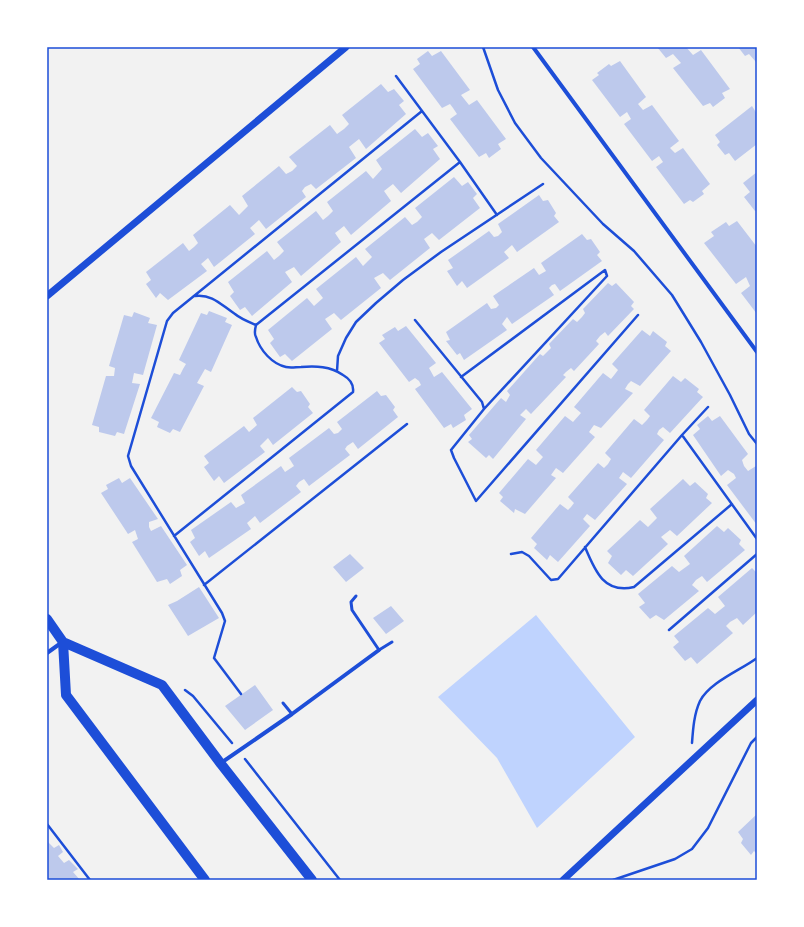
<svg xmlns="http://www.w3.org/2000/svg" width="804" height="927" font-family="'PT Sans Narrow',sans-serif">
  <style>
    .water { fill: #bfd3fe }
    .building { fill: #bdc9ec }
    .lines { fill: none; stroke-linecap: round; stroke-linejoin: round }
    .path { stroke: #1d4ed8; stroke-width: 2.5 }
    .service { stroke: #1d4ed8; stroke-width: 3 }
    .minor { stroke: #1d4ed8; stroke-width: 4 }
    .tertiary { stroke: #1d4ed8; stroke-width: 7 }
    .primary { stroke: #1d4ed8; stroke-width: 10 }
    .neatline { fill: none; stroke: #1d4ed8; stroke-width: 1.5 }
  </style>
  <rect width="100%" height="100%" fill="#f2f2f2"/>
  <path class="water" d="M536,615L635,737L537,828L497,758L438,697Z"/>
  <path class="building" d="M657,47H686L693,55L701,50L730,89L722,93L725,98L713,107L710,103L703,106L673,68L681,63L673,54L666,58Z
    M738,47H757V61L756,62L749,54L745,56Z
    M428,51L432,56L441,51L470,90L461,95L469,105L477,100L506,139L498,144L501,149L489,158L486,153L479,157L450,119L457,114L453,108L450,104L442,108L413,69L420,64L417,59Z
    M620,61L646,97L638,104L643,110L652,105L679,141L670,148L675,153L683,148L710,184L702,191L704,194L693,202L690,200L684,204L656,167L663,162L659,156L652,161L624,124L631,119L627,112L620,117L592,80L599,75L597,73L609,64L611,66Z
    M381,84L388,92L394,89L404,101L399,105L406,114L366,149L359,139L349,147L356,158L316,189L311,184L305,187L302,191L306,197L266,229L259,220L250,228L255,234L214,267L208,258L201,264L207,271L168,300L160,293L156,298L146,284L151,280L146,272L183,243L189,251L194,247L198,243L193,235L230,205L239,215L248,206L242,196L279,166L286,174L292,171L297,166L289,157L330,125L337,134L344,129L349,124L342,115Z
    M752,106L757,114V144L735,161L729,153L725,155L717,145L720,142L715,135Z
    M415,129L422,137L428,133L438,146L433,149L440,159L401,193L393,184L384,191L391,201L351,235L344,226L339,230L335,233L341,242L301,276L294,267L285,272L292,282L252,316L245,307L240,310L230,296L234,292L228,282L267,251L274,260L279,256L284,251L277,242L316,211L323,220L328,216L333,211L327,202L366,171L373,179L382,169L376,160Z
    M757,172V210L755,211L744,197L750,192L743,183Z
    M454,177L462,186L468,182L477,194L473,198L480,208L439,240L432,233L424,239L430,248L390,280L383,273L374,278L381,288L341,320L334,313L325,319L332,329L292,361L285,354L280,357L270,343L274,339L268,330L307,298L314,306L323,298L316,289L356,257L363,266L372,257L365,249L405,217L412,225L417,222L422,217L415,208Z
    M539,195L543,201L548,200L556,213L554,216L559,222L517,252L512,245L504,252L509,258L467,288L462,281L457,286L447,271L453,268L448,260L489,231L494,237L498,236L502,232L498,224Z
    M737,221L757,247V314L741,293L750,286L746,277L736,284L704,243L714,236L711,232L726,222L729,226Z
    M582,234L587,240L591,239L600,252L597,255L602,261L560,291L555,284L552,285L549,288L554,295L512,324L507,317L502,324L507,330L464,360L460,353L457,355L446,341L450,340L446,332L487,303L491,309L496,308L499,305L493,296L534,268L539,275L546,271L541,263Z
    M608,283L612,286L616,283L634,302L631,306L634,309L608,336L605,332L600,336L596,341L599,344L574,371L571,368L566,372L563,375L566,377L531,414L526,409L520,415L526,419L493,459L489,455L486,458L468,442L472,439L469,435L501,398L506,402L510,395L507,391L540,354L543,356L551,348L549,344L573,319L577,322L582,317L585,313L583,309Z
    M209,311L227,318L225,322L232,325L211,372L205,369L197,383L204,386L180,432L173,429L170,433L157,427L159,422L151,418L174,373L180,375L183,369L186,364L179,360L201,313L207,315Z
    M134,312L150,318L148,323L157,325L143,375L134,373L132,383L140,384L124,434L117,432L115,436L99,432V427L92,425L106,376H114L115,368L109,366L124,315L132,317Z
    M406,326L436,363L429,368L434,377L442,372L472,409L464,415L466,420L453,428L451,424L444,428L415,389L421,385L419,381L415,378L409,382L379,343L385,339L382,335L395,327L398,331Z
    M642,330L650,336L653,331L667,342L665,346L671,351L640,386L631,381L628,384L625,389L633,393L601,428L594,425L589,432L595,437L563,473L556,468L551,475L556,478L525,514L515,509L514,513L500,501L503,497L499,493L528,459L536,465L543,457L536,450L565,416L573,422L581,413L574,407L603,373L611,379L615,374L618,370L612,364Z
    M673,376L681,382L685,378L699,389L697,392L703,397L670,433L663,427L659,430L657,434L664,440L631,478L623,472L619,478L627,484L595,520L587,514L583,519L590,526L558,562L550,555L547,560L534,548L537,544L531,538L560,504L568,510L571,507L574,503L568,497L598,463L604,468L608,464L611,459L605,453L634,419L642,425L647,420L650,416L644,410Z
    M292,387L297,392L301,391L310,404L308,407L313,413L273,445L268,438L260,446L265,452L224,483L219,476L214,481L204,467L209,463L204,456L244,426L249,432L257,425L253,418Z
    M377,391L381,396L386,395L395,407L393,410L398,417L358,449L353,442L347,446L345,449L350,455L309,486L304,479L299,482L296,486L301,492L260,523L255,516L247,523L251,529L209,558L205,551L199,556L190,542L195,538L191,530L231,502L236,508L245,503L241,495L281,466L285,472L294,466L289,458L329,428L334,434L338,433L342,429L337,422Z
    M708,416L712,421L720,416L748,454L742,460L744,466L748,471L756,466L757,467V525L727,485L736,478L734,474L728,470L721,476L693,435L700,429L697,425Z
    M119,478L122,483L130,478L158,519L149,522V527L151,531L161,526L187,565L180,570L182,576L170,584L167,579L157,582L132,542L138,539L135,530L128,534L101,493L108,489L106,485Z
    M683,479L690,486L695,482L708,494L706,498L712,503L677,536L670,530L661,537L668,544L633,576L626,570L621,575L608,563L612,556L607,551L640,520L648,527L657,518L650,509Z
    M717,526L724,532L728,528L741,540L739,544L745,550L707,582L702,576L696,580L692,585L699,591L664,620L656,615L650,619L639,607L645,603L638,594L672,566L679,572L690,564L684,556Z
    M350,554L364,568L346,582L333,567Z
    M752,568L757,573V612L743,625L737,618L730,622L726,626L733,633L697,664L691,657L685,661L673,647L679,642L674,636L708,608L715,614L725,606L718,597Z
    M199,587L219,618L188,636L168,605L177,601Z
    M391,606L404,621L386,634L373,618Z
    M255,685L273,710L245,730L225,706Z
    M757,814V854L754,851L751,855L741,843L743,839L738,832Z
    M47,841L54,848L59,845L63,852L58,856L64,863L69,860L78,869L73,872L80,880H47Z"/>
  <g class="lines">
    <path class="path" d="M483,47L498,90L515,123L541,158L603,224L634,251L672,295L701,342L730,395L749,434L757,444
      M396,76L460,162L497,215
      M195,296C213,294 221,305 235,314C241,319 249,322 256,325
      M415,320L482,402L484,409L451,450L454,458L476,501L638,315
      M337,371L338,356L346,338L356,322L376,303L403,280L441,252L543,184
      M461,377L605,270L607,276L484,409
      M682,435L757,539
      M174,536L353,392C354,384 350,379 343,375C330,366 316,366 301,367C296,367 291,368 286,367C272,364 260,350 256,337C254,334 255,329 256,325L460,162
      M585,547C595,571 604,594 634,587L732,504
      M511,554L522,552L529,556L551,580L558,579L682,435L708,407
      M204,585L407,424
      M669,630L757,554
      M185,690L193,696L232,743
      M241,694L214,658L225,621L222,613L131,466L128,456L167,321L173,313L422,111
      M692,743C693,729 694,714 700,701C710,682 741,670 757,658
      M245,759L340,880
      M47,824L90,880
      M613,880L675,859L692,849L708,828L751,743L757,737"/>
    <path class="service" d="M356,596L351,602L352,610L379,650L392,642
      M283,703L292,714"/>
    <path class="minor" d="M533,47L757,352
      M47,653L61,643
      M221,763L292,714L379,650"/>
    <path class="tertiary" d="M47,296L346,47
      M563,880L757,700"/>
    <path class="primary" d="M47,619L63,642L162,685L221,764L312,880
      M63,642L66,695L205,880"/>
  </g>
  <rect width="804" height="927" fill="none" stroke="#ffffff" stroke-width="96"/>
  <rect x="48" y="48" width="708" height="831" class="neatline"/>
</svg>
